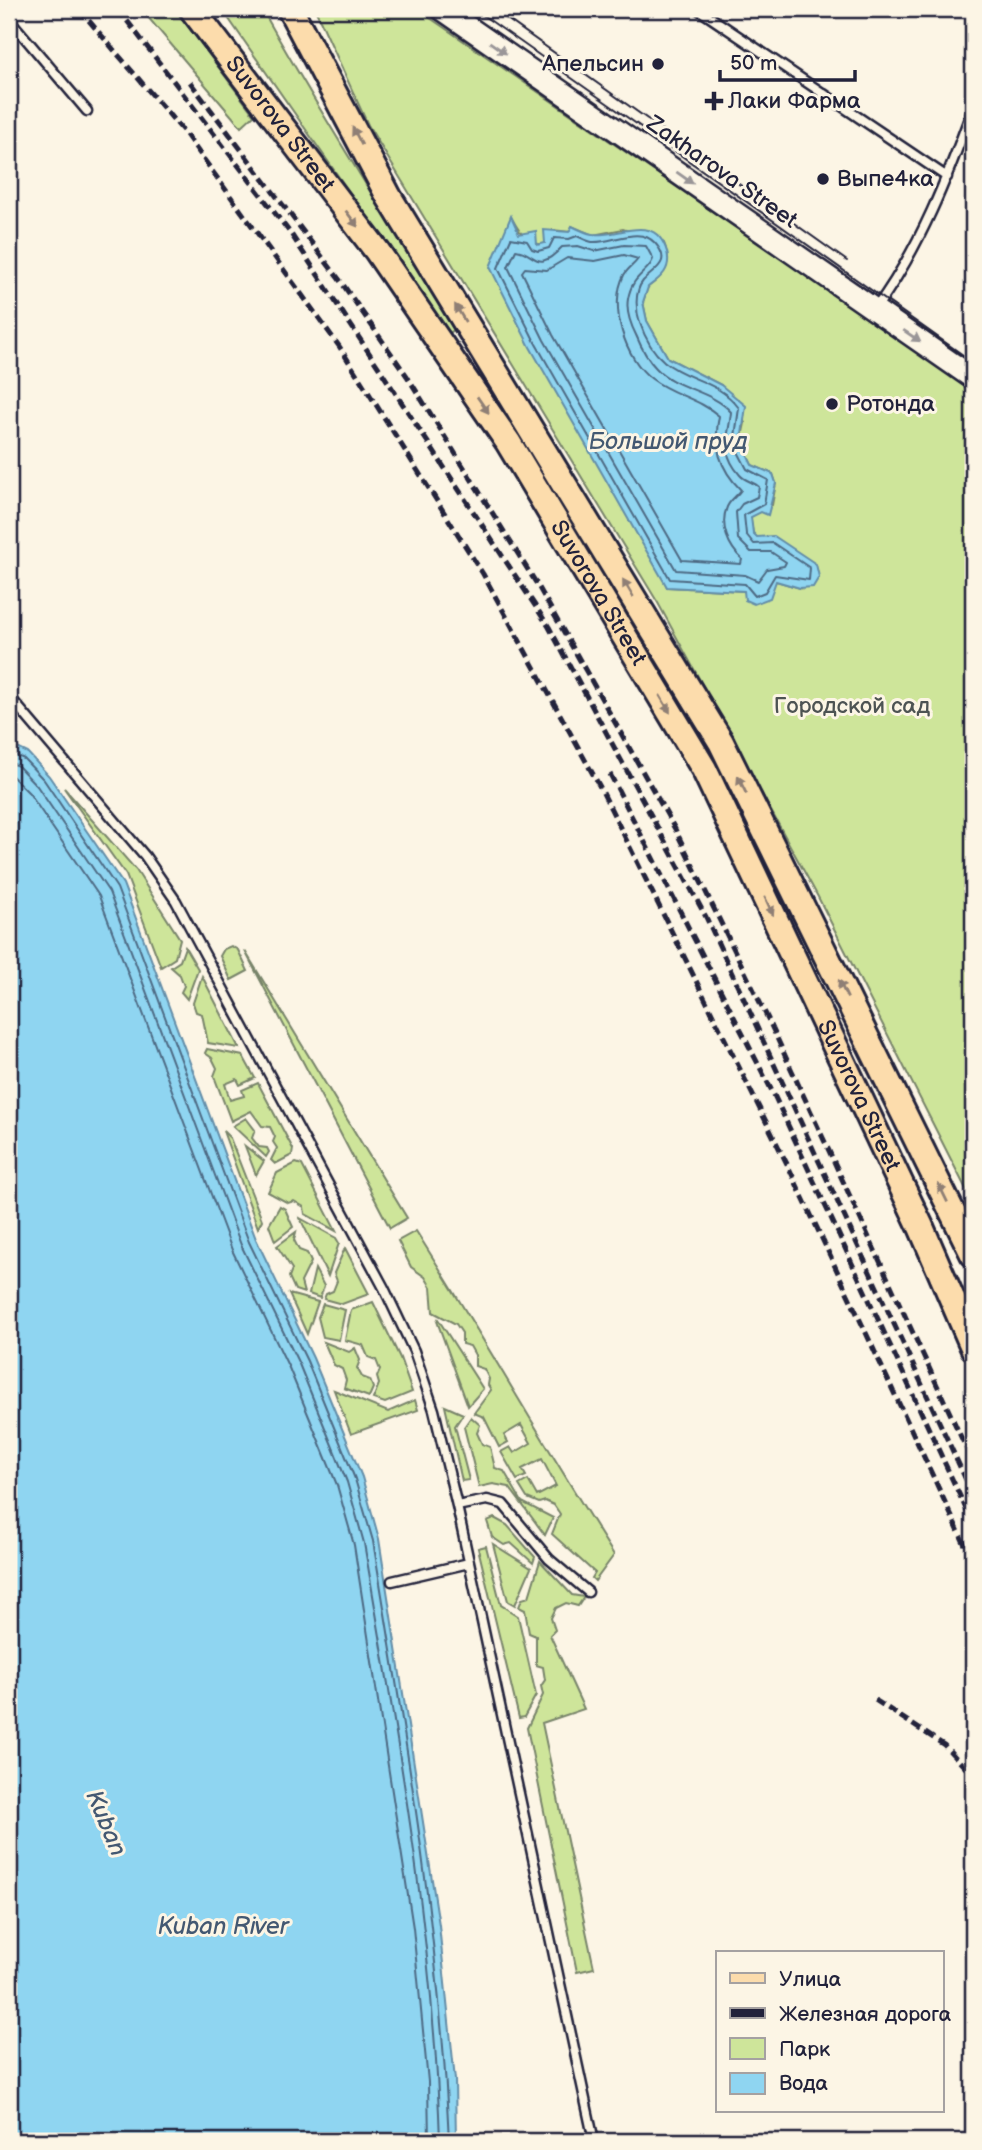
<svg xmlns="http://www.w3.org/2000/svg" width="982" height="2150" font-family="'Balsamiq Sans',sans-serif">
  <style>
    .green { fill: #cee59a; stroke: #78846a; stroke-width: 2; fill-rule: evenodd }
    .water { fill: #8fd5f1; stroke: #638da8; stroke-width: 2 }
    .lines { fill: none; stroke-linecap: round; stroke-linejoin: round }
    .shore { stroke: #4e6a84; stroke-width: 2 }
    .lane-casing { stroke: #22223b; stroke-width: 13 }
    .secondary-casing { stroke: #22223b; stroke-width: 26 }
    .primary-casing { stroke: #22223b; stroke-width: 30 }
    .lane { stroke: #fcf5e5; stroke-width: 8 }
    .secondary { stroke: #fcf5e5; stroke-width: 21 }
    .primary { stroke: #fcdcac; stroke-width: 24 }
    .tram { stroke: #22223b; stroke-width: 2 }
    .rail { stroke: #22223b; stroke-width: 5; stroke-dasharray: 10 5; stroke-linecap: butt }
    .oneway { fill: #9a9698 }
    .oneway2 { fill: #8f7f74 }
    .poi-dot { fill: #22223b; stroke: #fcf5e5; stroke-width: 2.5 }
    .labels { text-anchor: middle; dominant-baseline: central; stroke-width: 6; stroke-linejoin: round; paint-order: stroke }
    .poi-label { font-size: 23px; fill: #22223b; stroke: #fcf5e5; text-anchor: start }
    .street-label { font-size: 23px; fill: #22223b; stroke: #fcf5e5 }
    .park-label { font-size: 23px; fill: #4d5353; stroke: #fcf5e5 }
    .water-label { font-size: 24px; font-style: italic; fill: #435872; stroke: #fcf5e5 }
  </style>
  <rect width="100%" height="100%" fill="#fcf5e5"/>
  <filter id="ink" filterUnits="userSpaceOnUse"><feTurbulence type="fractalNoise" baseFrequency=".0143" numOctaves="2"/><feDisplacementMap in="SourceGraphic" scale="14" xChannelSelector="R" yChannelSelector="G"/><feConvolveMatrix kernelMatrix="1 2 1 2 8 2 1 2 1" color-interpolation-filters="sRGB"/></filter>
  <g filter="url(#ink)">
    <path class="green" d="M141,9H175L254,115L241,127Z
      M222,9H262C322,118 391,222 454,330L448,334Z
      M315,9H417L973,390V1203L818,897L658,603L368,125ZM511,217C519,231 526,246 545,244L553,230L570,232L572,226L593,235L623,229L664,243C672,263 665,275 648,287L643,302L647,321L668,358L721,385L745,423L741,442L752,465L773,474L776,483L772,505L750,517L753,533L800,588L776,581L744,591L667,587Z
      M64,788L136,870L180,939L175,958L161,967L126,875Z
      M231,946L238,950L248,971L231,980L220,956L224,949Z
      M185,947L198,969L187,999L181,992L184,986L180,975L171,967L180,961Z
      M245,951L407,1218L390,1228Z
      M202,976L239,1048L208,1043L202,1014L196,1012L193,1003Z
      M207,1049L243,1056L255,1078L240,1085L237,1079L225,1084L230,1100L244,1096L242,1090L258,1083L293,1149L292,1155L275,1164L271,1160L277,1148L273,1142L275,1137L270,1127L262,1126L251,1111L231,1121L214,1076L217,1068L212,1058L205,1053Z
      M246,1118L255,1130L252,1138L259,1147L267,1148L269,1152L266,1157L233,1126Z
      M223,1131L230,1138L262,1220L258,1228Z
      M245,1146L264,1161L256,1175Z
      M296,1163L302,1165L336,1231L305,1214L304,1207L294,1201L288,1203L268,1192L277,1173Z
      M280,1206L285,1209L293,1227L275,1241L269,1225Z
      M300,1218L336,1238L339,1243L328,1276Z
      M416,1231C484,1338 546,1448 614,1555L595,1581L592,1578L595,1573L552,1534L560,1514L554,1505L545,1501L539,1503L527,1498L519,1485L528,1480L537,1496L556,1486L542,1459L522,1469L526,1476L517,1480L501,1452L510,1447L514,1453L531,1443L521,1425L504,1435L508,1442L499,1447L484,1417L474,1413L491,1390L488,1385L489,1379L484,1369L475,1366V1355L470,1346L462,1344V1333L456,1324L433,1312L431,1287L425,1277L411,1267L398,1241Z
      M296,1232L294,1240L299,1250L307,1253L311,1262L301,1282L304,1293L295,1290L289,1277L292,1269L277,1246Z
      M345,1248L369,1294L342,1304L324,1299L326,1294L333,1291L337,1281L334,1273Z
      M315,1269L324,1286L320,1298L309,1294Z
      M289,1294L318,1302L307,1334Z
      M373,1302L400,1358L412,1392L385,1403L373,1399L379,1384L377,1377L380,1370L376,1360L368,1357L363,1345L345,1340L351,1310Z
      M323,1304L345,1310L339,1340L323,1337L318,1317Z
      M438,1319L483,1389L468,1406L437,1321Z
      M324,1342L349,1352L355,1348L360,1360L357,1368L362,1377L370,1380L373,1388L369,1397L344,1388L346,1380L342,1369L334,1365Z
      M334,1390L388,1412L415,1400L418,1410L351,1434Z
      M445,1406L463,1414L455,1426L469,1480L462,1481Z
      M471,1417L480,1425L477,1433L482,1444L490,1447L495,1468L504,1471L522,1502L553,1518L545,1535L509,1487L493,1484L479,1487L464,1427Z
      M494,1518L507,1525L535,1557L533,1563L511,1543L504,1545L492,1537L487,1521Z
      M493,1544L531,1568L515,1605L508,1601Z
      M486,1546L501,1605L518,1616L536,1695L524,1717L519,1718L478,1548Z
      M540,1561L572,1595L584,1597L578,1606L566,1603L556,1608L551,1618L555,1630L550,1635L584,1709L542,1723L594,1968L577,1972L527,1728L543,1695L541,1686L545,1680L543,1667L536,1665V1636L529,1633L525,1610L519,1607L522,1599L529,1597Z"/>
    <path class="water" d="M511,216L519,234L536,231L537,245L545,243L544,230L569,232L572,226C578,229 586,233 592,234C618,238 655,211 667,252C672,270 660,278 648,287L643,302L647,321L668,358L721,385L746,406L741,442L752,465L773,474L776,483L768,515L761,512L751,517L753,533L757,537L774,536L816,564L819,577L813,587L800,588L776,581L770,598L754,604L745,600L744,591L667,587L530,347L490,267Z
      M9,744L28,753L49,776L123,884L256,1239L313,1358L362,1477L379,1539L439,1925L455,2080L456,2141H9Z"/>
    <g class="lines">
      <path class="shore" d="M577,236C582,238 587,241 592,242C611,244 639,225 655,243C673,263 654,269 643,281C634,292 636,311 640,323C661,387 709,368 739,408L734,444L747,469L768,480L764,504L744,515L746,534L754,544L773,543L810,568L809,580L775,575L765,592L755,596L745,584L670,579L536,344L498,268L511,238L527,241L532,249L538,251L549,248L554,238L569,239Z
        M624,245L646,246L653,259C649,273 632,274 628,299C626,310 631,325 636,335C641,347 647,359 656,368C675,389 711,390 731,412C729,437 719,451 740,475C745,481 754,482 759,487L757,497L742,504L736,512L738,539L751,552H771L786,562L784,566L767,569L758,581L745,575L676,570L544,340L508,267L516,250C536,252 536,275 562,247L578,246L594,251Z
        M624,255L638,259C634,265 628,268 624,275C608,306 625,359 652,379C673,395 700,399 719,416C713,445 719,468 741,490C737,496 730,500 727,507C719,526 729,547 742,559L741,564L682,560L553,335L522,272L525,268L547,270L567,258L595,261Z
        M9,752L24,759L44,780L117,888L249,1242L307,1361L355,1479L373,1541C406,1740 440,1939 449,2141
        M9,762L18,766L37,786L109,892L241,1245L299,1364L347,1482L364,1543C398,1741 434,1940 440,2141
        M9,773L29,793L99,896L232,1250L289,1368L337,1485L354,1545L413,1928L428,2082L429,2141"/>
      <g class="lane-casing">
        <path id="lane" d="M698,9L947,177
          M9,19L87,111
          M876,308C920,248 948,176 973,107
          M9,696L145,856L176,901L384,1288L414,1351L434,1410L457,1506L594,2141
          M457,1506L487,1500L503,1504L549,1559L588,1592
          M392,1581L469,1563"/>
      </g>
      <g class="secondary-casing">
        <path id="secondary" d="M442,9L973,378"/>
      </g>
      <g class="primary-casing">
        <g id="primary">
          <path id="s1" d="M192,9L377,251L508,442L704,769L921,1227L973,1347"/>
          <path d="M290,9L389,197L721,742L973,1254"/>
        </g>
      </g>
      <use href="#lane" class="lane"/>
      <use href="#secondary" class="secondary"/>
      <use href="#primary" class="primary"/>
      <path class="tram" d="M474,9L973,362
        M493,9L847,261"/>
      <path class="rail" d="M79,9L184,132L339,346L483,574L600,787L790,1170L973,1562
        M118,9L291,234L549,627L706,917L973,1495
        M190,82L339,279L407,376L538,586L675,829L770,1023L973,1463
        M610,774L774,1095L973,1524
        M875,1700L944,1745L973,1776"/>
    </g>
    <defs><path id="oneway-solid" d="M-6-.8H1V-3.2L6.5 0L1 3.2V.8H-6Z" transform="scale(1.75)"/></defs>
    <g class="oneway">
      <use href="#oneway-solid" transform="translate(498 48) rotate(35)"/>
      <use href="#oneway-solid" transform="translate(685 178) rotate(35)"/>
      <use href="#oneway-solid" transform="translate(912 336) rotate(34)"/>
    </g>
    <g class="oneway2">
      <use href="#oneway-solid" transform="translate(357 136) rotate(-118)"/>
      <use href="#oneway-solid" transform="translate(352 219) rotate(53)"/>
      <use href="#oneway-solid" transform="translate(460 313) rotate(-121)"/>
      <use href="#oneway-solid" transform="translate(483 405) rotate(55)"/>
      <use href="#oneway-solid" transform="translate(628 588) rotate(-121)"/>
      <use href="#oneway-solid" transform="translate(665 704) rotate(59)"/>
      <use href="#oneway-solid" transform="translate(742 785) rotate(-116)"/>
      <use href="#oneway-solid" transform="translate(769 906) rotate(65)"/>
      <use href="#oneway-solid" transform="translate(843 989) rotate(-116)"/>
      <use href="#oneway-solid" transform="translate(943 1193) rotate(-116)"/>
    </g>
  </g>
  <g class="poi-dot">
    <circle cx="658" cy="64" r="7"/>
    <path d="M710.5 90.5h7v7h7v7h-7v7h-7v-7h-7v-7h7z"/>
    <circle cx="823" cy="179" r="7"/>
    <circle cx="832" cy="404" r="7"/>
  </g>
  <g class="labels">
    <g class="poi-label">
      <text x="644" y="64" text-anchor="end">Апельсин</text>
      <text x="728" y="101">Лаки Фарма</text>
      <text x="837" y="179">Выпе4ка</text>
      <text x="846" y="404">Ротонда</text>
    </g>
    <g class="street-label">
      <text stroke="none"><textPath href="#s1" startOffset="145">Suvorova Street</textPath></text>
      <text transform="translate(722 172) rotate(35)">Zakharova Street</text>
      <text stroke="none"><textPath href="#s1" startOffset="712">Suvorova Street</textPath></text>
      <text stroke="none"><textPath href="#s1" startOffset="1279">Suvorova Street</textPath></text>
    </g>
    <g class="park-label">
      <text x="852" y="706">Городской сад</text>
    </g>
    <g class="water-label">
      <text x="668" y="441">Большой пруд</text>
      <text transform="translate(106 1823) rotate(67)">Kuban</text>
      <text x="223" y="1926">Kuban River</text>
    </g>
  </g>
  <rect width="982" height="2150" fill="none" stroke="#fcf5e5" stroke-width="35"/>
  <rect x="18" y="18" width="947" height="2115" fill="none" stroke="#22223b" stroke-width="2.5" filter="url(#ink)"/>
  <rect x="716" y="1951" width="228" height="161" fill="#fcf5e5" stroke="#a5a1a1" stroke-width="2"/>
  <rect x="730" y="1973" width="35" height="10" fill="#fcdcac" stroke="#a5a1a1" stroke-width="2"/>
  <text x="779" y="1986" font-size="21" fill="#22223b">Улица</text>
  <rect x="730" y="2008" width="35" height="10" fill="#22223b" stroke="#a5a1a1" stroke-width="2"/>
  <text x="779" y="2021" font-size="21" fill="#22223b">Железная дорога</text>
  <rect x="730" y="2038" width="35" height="21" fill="#cee59a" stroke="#a5a1a1" stroke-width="2"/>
  <text x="779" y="2056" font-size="21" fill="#22223b">Парк</text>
  <rect x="730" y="2073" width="35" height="21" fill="#8fd5f1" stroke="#a5a1a1" stroke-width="2"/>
  <text x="779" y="2090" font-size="21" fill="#22223b">Вода</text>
  <path d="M720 70v10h135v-10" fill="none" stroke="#22223b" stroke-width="3.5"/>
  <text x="730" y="70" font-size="21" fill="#22223b" stroke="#fcf5e5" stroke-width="5" paint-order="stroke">50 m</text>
</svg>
